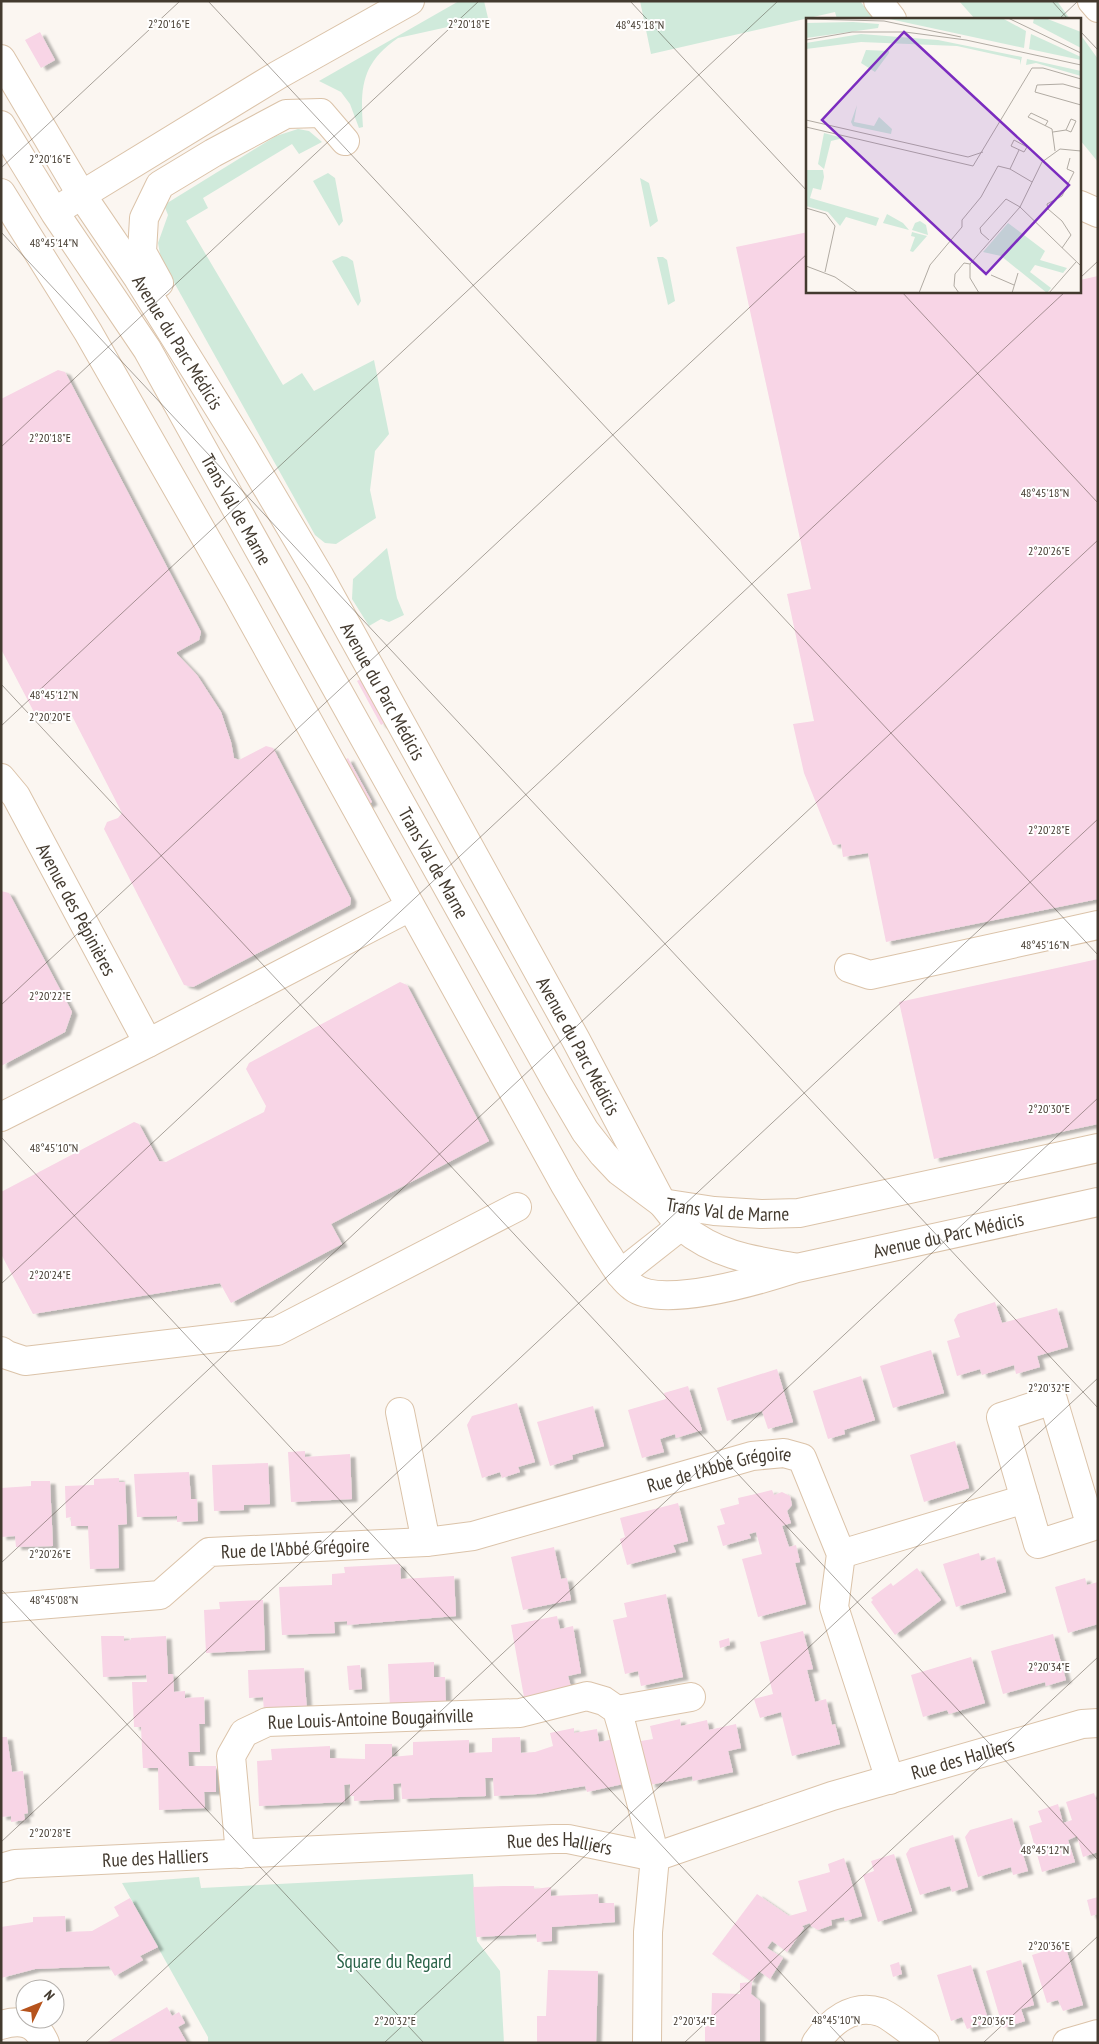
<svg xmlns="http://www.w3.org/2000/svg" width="1099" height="2044" font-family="'PT Sans Narrow',sans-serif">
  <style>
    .green { fill: #d0eadb }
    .building { fill: #f8d5e6; filter: url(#shadow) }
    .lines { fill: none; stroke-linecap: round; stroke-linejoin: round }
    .minor-casing { stroke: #dbc3a9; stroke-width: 30 }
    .highway-casing { stroke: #dbc3a9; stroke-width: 30 }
    .minor { stroke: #fff; stroke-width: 28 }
    .highway { stroke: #fff; stroke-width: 28 }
    .ticks { fill: none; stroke: #433a2f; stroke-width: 1; stroke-opacity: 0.45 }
    .labels { text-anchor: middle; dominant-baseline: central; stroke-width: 4; stroke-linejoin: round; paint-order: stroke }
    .street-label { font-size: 19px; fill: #433a2f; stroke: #fff }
    .park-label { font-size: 19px; fill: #2a6349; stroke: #fff }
    .inset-road { fill: none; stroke: #b1aba3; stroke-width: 1 }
    .view { fill: #7b2cbf; fill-opacity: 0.15; stroke: #7b2cbf; stroke-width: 2.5 }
    .inset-edge { fill: none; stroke: #433a2f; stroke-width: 2.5 }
    .ticks-label { font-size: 12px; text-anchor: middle; fill: #433a2f; stroke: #fff; stroke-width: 4; stroke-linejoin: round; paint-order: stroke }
  </style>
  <defs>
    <filter id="shadow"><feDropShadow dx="5.5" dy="3" stdDeviation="1" flood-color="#0004"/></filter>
  </defs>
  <rect width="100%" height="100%" fill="#fbf6f1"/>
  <path class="green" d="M459,1H484L488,18L398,38C362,63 360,86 363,127L359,128L350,104L341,92L319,81Z
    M640,1H860L874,19H837L835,12L651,54Z
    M959,1H1057L1070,19H975Z
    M1080,34L1098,59V162L1080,140Z
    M298,129L309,131L322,142L299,154L292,144L203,198L208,208L186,221L283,385L302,373L314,391L374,360L389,434L375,451L370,490L376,518L336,544L325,543L315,535L161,259L158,243L168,215L164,205L276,136Z
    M328,173L335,178L343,221L339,226L313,181Z
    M640,178L649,183L658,221L650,227Z
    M342,256L347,257L353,261L361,301L358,306L332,261Z
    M663,257L667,260L675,301L668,305L657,257Z
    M387,548L397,598L404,615L389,622L381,619L369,626L352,599L353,579Z
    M473,1874L477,1941L500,1971L504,2043H208V2037L122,1883L199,1877L201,1888Z"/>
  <path class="building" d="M40,32L55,60L41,68L25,40Z
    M808,232V291H1080V280L1098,276V899L886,942L868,853L843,857L841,844L833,845L804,773L793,724L814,721L787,594L811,589L736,247Z
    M58,370L65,372L201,632L199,640L177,652V654L197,675L221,712L231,742L234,758L239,760L266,746L273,748L351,899L350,905L193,987L184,985L104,829L107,822L118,818L122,813L70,712L63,711L46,720L36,716L1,649V399Z
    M364,677L388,721L381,725L357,681Z
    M348,758L372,802L366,806L341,762Z
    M1,891L9,893L72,1012L65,1032L1,1066Z
    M1098,959V1124L934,1159L899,1002Z
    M400,982L407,985L489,1141L331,1224L342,1244L231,1303L220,1283L33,1314L1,1254V1192L134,1122L139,1124L159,1161L166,1162L264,1112L266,1106L246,1069L249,1063Z
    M995,1302L1002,1323L1057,1308L1068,1347L1037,1356L1040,1367L1016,1374L1014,1365L982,1375L980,1369L957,1376L947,1341L960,1337L954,1320L958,1314Z
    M931,1350L944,1393L893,1408L880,1366Z
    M777,1369L793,1422L768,1429L762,1411L727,1421L717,1388Z
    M861,1376L875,1420L844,1430L845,1434L828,1439L813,1391Z
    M688,1386L702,1430L676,1438L675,1434L660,1439L664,1452L642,1458L628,1410L666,1399L664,1393Z
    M517,1403L535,1462L518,1467L520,1472L502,1478L500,1472L482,1478L467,1425L472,1416Z
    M593,1406L604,1446L572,1455L573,1459L550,1466L537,1422Z
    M955,1441L969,1488L924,1502L910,1455Z
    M305,1451V1457L350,1454L352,1499L291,1502L288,1452Z
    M268,1463L270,1504L244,1505V1510L214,1511L212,1465Z
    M189,1472L191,1499H197L198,1521L177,1522V1516L137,1517L134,1474Z
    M119,1478V1482H125L127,1524L118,1525L119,1568L90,1569L88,1526H71V1517L66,1518L65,1486L94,1485V1479Z
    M31,1481H50L53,1546L16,1547L15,1536L1,1537V1488L31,1486Z
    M772,1490L774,1495L782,1492L790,1496L792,1505L787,1511L791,1523L782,1526L789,1547L796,1545L800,1562L795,1563L806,1604L758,1617L742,1559L762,1554L756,1532L749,1534L751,1538L723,1546L717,1526L725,1524L720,1509L739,1504L738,1498Z
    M678,1503L688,1541L673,1545L676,1552L627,1565L620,1539L625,1537L620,1518Z
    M554,1547L561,1579L567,1578L571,1600L523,1610L511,1557Z
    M979,1553L981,1561L995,1557L1006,1592L956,1607L943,1564Z
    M400,1564L401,1579L454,1576L456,1616L347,1625V1621L334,1622L335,1633L282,1635L279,1587L332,1585V1574L345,1573L344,1567Z
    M917,1568L941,1600L895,1635L871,1602L873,1600L871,1598L891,1583L893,1586Z
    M1085,1578L1087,1585L1098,1582V1624L1068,1633L1055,1587Z
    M666,1594L683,1677L641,1686L638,1671L625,1674L613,1620L627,1617L624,1603Z
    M263,1600L265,1650L206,1653L204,1610L220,1609L219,1602Z
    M557,1616L560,1629L573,1626L581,1673L568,1676L571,1687L524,1697L511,1625Z
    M803,1631L813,1669L807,1670L815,1702L826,1699L832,1725L835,1724L840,1744L792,1756L781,1712L760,1718L754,1699L773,1694L760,1642Z
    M1053,1634L1066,1680L1046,1686L1045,1682L1003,1694L991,1651Z
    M101,1636H124V1641L131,1640V1638L166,1636L168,1674H173L174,1692L185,1691V1698L204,1697L205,1724H199L200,1752H188L189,1766H216V1792H204L205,1808L159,1810L158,1768H143L141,1727H134L132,1682H147L146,1675L103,1677Z
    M729,1638L730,1645L720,1648L719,1641Z
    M971,1657L985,1703L949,1714L947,1710L923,1717L911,1675Z
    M434,1662V1677H445L446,1705L390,1708L388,1664Z
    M360,1665L362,1689L349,1690L347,1666Z
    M304,1668L307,1711L264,1712L263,1697L249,1698L248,1670Z
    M680,1719L681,1726L707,1720L709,1730L736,1724L741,1748L728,1751L733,1772L693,1781L692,1776L650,1785L641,1741L653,1739L650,1726Z
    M574,1728V1733L597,1729L599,1742L614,1739L623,1784L587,1792L585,1786L537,1794L494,1796L493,1778H485L486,1796L402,1799L401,1783L393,1784L394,1799L354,1801V1796H350V1784L344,1785L345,1802L259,1806L257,1761L272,1760L271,1749L330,1746V1758L365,1759V1744H392V1757L413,1755V1742L469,1740V1753L492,1752V1738L520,1737L521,1753L535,1752L553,1746L550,1733Z
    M1,1737H7L12,1772L23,1771L28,1813L24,1814L25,1820L11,1822V1816L1,1817Z
    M1094,1793L1098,1805V1852L1083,1857L1077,1836L1068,1840L1075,1862L1042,1872L1029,1826L1042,1822L1038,1811L1058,1804L1063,1823L1072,1820L1066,1802Z
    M1012,1818L1028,1871L1013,1875L1011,1867L978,1877L965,1837L970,1830Z
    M953,1835L968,1887L952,1892L950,1886L920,1895L906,1854L910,1848Z
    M894,1854L912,1911L878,1922L863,1875L874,1871L871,1861Z
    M844,1858L862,1916L845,1921L844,1917L831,1920L832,1925L818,1930L811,1926L810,1923L802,1926L804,1928L787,1952L772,1941L767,1948L783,1958L770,1979L759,1971L752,1982L712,1954L757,1894L789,1916L807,1911L798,1881L830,1872L828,1864Z
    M503,1886H534V1889L551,1887V1896L598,1894L599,1903H614L615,1922L552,1927V1941L537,1942L536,1934L476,1937L473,1887Z
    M1098,1897V1914L1091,1916L1087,1900Z
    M130,1898L158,1947L140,1956L143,1960L115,1976L109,1966L35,1969L1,1978V1927L33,1922V1917L65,1916L66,1932L92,1931L119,1916L114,1907Z
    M1065,1945L1083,2005L1063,2011L1058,2000L1047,2003L1032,1955Z
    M1021,1960L1034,2005L1021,2009L1025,2021L1003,2028L986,1971Z
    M899,1962L902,1974L893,1977L890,1965Z
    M971,1965L989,2022L967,2029L962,2017L951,2021L937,1975Z
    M548,1970L598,1971L596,2043H537V2016H546Z
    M752,1982L751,1994L760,2001V2043L705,2042V2026H711L712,1993L740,1994V1983Z
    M167,2007L172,2016L179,2012L185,2023L178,2027L187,2043H106Z"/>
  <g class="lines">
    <g class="minor-casing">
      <g id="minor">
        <path d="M878,1L892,19"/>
        <path id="s1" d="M1,59L81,194L138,278L243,447L320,577L576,1040L662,1203C669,1211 675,1220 682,1227C716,1255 751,1260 793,1267"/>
        <path id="s2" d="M1,125L55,213L147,349L558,1085L585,1131L603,1154L619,1171L662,1203L714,1211L761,1214L799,1213L1098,1148"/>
        <path id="s3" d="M1,193L88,332L236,591L565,1185C579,1208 592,1231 607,1254C615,1266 622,1279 633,1287C662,1310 763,1279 797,1268L1098,1202"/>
        <path d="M67,204L278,75L410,1"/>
        <path d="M1080,205L1098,213"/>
        <path d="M159,283L142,252L144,218L160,185L213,153L286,114L321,113L345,141"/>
        <path id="s4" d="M1,778L16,796L148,1043"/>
        <path d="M849,968L870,975L1098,925"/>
        <path d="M1,1117L148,1043L410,907"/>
        <path d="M620,1274L681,1226"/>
        <path d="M1,1351L7,1355L25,1361L277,1331L517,1207"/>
        <path d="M1053,1400L1091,1527L1038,1544L1001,1417Z"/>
        <path d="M400,1412L426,1542"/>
        <path d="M841,1554L1025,1499"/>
        <path id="s5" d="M1,1608L160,1595L209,1552L426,1542L473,1536L752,1456L784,1453L802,1458L841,1554L834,1607L890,1780"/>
        <path d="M617,1710L691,1697"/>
        <path id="s6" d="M240,1854L231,1756L244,1733L267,1722L520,1713L587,1696L604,1701L617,1710L622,1727L655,1857L648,1932L647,2043"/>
        <path id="s7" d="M1,1868L15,1864L553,1839H568L655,1857L832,1796L1082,1724L1098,1723"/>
        <path d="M1,2025C21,2019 36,2022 45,2043"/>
        <path d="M816,2043C830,2022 853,2003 880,2012C890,2015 915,2036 925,2043"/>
        <path d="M1067,2043L1098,2034"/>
      </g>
    </g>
    <g class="highway-casing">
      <path id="highway" d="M1092,1L1098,8"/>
    </g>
    <use href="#minor" class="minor"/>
    <use href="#highway" class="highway"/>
  </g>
  <path class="ticks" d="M208,1L1098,955M630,1L808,192M1052,1L1068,19M1059,19L1078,1M1080,31L1098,50M1,168L180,1M1,232L1098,1408M1080,278L1098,261M901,291L1098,503M1,447L479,1M1,684L1098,1860M1,726L778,1M1,1005L808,253M1,1137L846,2043M1,1284L1066,291M1,1563L1098,540M1,1589L424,2043M1,1842L1098,819M1,2042L2,2043M85,2043L1098,1098M384,2043L1098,1378M684,2043L1098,1657M983,2043L1098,1936"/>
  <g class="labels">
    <g class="street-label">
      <text stroke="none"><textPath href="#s1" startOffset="334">Avenue du Parc Médicis</textPath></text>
      <text stroke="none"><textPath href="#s2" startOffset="451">Trans Val de Marne</textPath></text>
      <text stroke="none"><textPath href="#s1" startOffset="739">Avenue du Parc Médicis</textPath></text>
      <text stroke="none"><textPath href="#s2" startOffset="856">Trans Val de Marne</textPath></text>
      <text stroke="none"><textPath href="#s4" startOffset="152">Avenue des Pépinières</textPath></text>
      <text stroke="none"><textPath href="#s1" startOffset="1144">Avenue du Parc Médicis</textPath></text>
      <text stroke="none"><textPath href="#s2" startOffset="1336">Trans Val de Marne</textPath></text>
      <text stroke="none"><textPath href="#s3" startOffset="1588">Avenue du Parc Médicis</textPath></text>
      <text stroke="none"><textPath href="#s5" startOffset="745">Rue de l'Abbé Grégoire</textPath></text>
      <text stroke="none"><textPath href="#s5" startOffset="311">Rue de l'Abbé Grégoire</textPath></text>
      <text stroke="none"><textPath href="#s6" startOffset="254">Rue Louis-Antoine Bougainville</textPath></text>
      <text stroke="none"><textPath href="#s7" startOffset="980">Rue des Halliers</textPath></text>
      <text stroke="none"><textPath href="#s7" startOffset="560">Rue des Halliers</textPath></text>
      <text stroke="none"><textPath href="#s7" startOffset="155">Rue des Halliers</textPath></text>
    </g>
    <g class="park-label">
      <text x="394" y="1961">Square du Regard</text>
    </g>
  </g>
  <g transform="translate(806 18)">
    <rect width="275" height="275" fill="#fbf6f1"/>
    <path d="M79,0H196L220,13L218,30ZM228,0H239L275,14V30L227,5ZM0,5L47,4L73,6L72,10L0,20ZM55,16L132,22L216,39L214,47V42L151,28L55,24L0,31V25ZM225,16L275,39V42L223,31ZM60,32L83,33V35L69,54L55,45ZM221,41L275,53V58L230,45L220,47ZM51,87L48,104L68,108L73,99L86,111L85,116L47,108L45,104ZM18,115L37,120L25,123L18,151L12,146ZM0,152H17L18,159L15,172L7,170L4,180L73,200L70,208L40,199L34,208L22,194L0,188ZM81,196L97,205L103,212L77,205ZM114,203L120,207L122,217L106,212L109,205ZM202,205L239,233L234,242L261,250L257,255L229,247L224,254L245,270L241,275L195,238L177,234ZM106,214L121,218L107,234L104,233L109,219L105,218Z" fill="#d0eadb"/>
    <path class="inset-road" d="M202,0L275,35M0,1L78,3L155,19M0,22L46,14H99L160,22L275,47M275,71L257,66L231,67L229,74L275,87M0,102L162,139L177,134M239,108L242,103L225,95L222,99L246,111L249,133M0,109L167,148L226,50H237L275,61M247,114L260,112L265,101L270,103L265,114L260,112M208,122L221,129L218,134L205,128ZM264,140L261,151L268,154M204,151L213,132M0,190L20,196L29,208L19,254M183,222L175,215L174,210L200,181L214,189L275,248M256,230L265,217L256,203L242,191L241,186L256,178L268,154M0,248L29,259L52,275M185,257L208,267M113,275L124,247L156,209V202L175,179L192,148L204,151L226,164M153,275L148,268L149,256L158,245L164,246M173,275L164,260V246L214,189L236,144L254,131L275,133M206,275L212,255M243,275L270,244"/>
    <path class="view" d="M98,14L263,167L180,256L16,102Z"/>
    <rect width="275" height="275" class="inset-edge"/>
  </g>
  <g class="ticks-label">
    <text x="169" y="28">2°20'16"E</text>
    <text x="469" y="28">2°20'18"E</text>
    <text x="640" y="29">48°45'18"N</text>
    <text x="50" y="163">2°20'16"E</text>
    <text x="54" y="247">48°45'14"N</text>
    <text x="50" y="442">2°20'18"E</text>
    <text x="1045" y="497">48°45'18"N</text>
    <text x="1049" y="555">2°20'26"E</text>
    <text x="54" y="699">48°45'12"N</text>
    <text x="50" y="721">2°20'20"E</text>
    <text x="1049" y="834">2°20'28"E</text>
    <text x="1045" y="949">48°45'16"N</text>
    <text x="50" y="1000">2°20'22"E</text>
    <text x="1049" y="1113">2°20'30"E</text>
    <text x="54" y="1152">48°45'10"N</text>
    <text x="50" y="1279">2°20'24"E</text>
    <text x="1049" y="1392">2°20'32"E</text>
    <text x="50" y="1558">2°20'26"E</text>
    <text x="54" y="1604">48°45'08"N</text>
    <text x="1049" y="1671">2°20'34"E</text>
    <text x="50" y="1837">2°20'28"E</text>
    <text x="1045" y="1854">48°45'12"N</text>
    <text x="1049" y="1950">2°20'36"E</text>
    <text x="836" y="2024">48°45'10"N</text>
    <text x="395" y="2025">2°20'32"E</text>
    <text x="694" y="2025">2°20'34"E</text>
    <text x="993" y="2025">2°20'36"E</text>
  </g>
  <rect width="1099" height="2044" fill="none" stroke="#433a2f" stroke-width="5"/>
  <g transform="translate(40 2004) rotate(47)"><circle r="24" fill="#ffffff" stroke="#b4b0ac"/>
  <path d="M0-4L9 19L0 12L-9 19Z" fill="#b6531c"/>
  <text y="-8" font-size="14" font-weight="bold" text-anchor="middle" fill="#433a2f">N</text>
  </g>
</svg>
